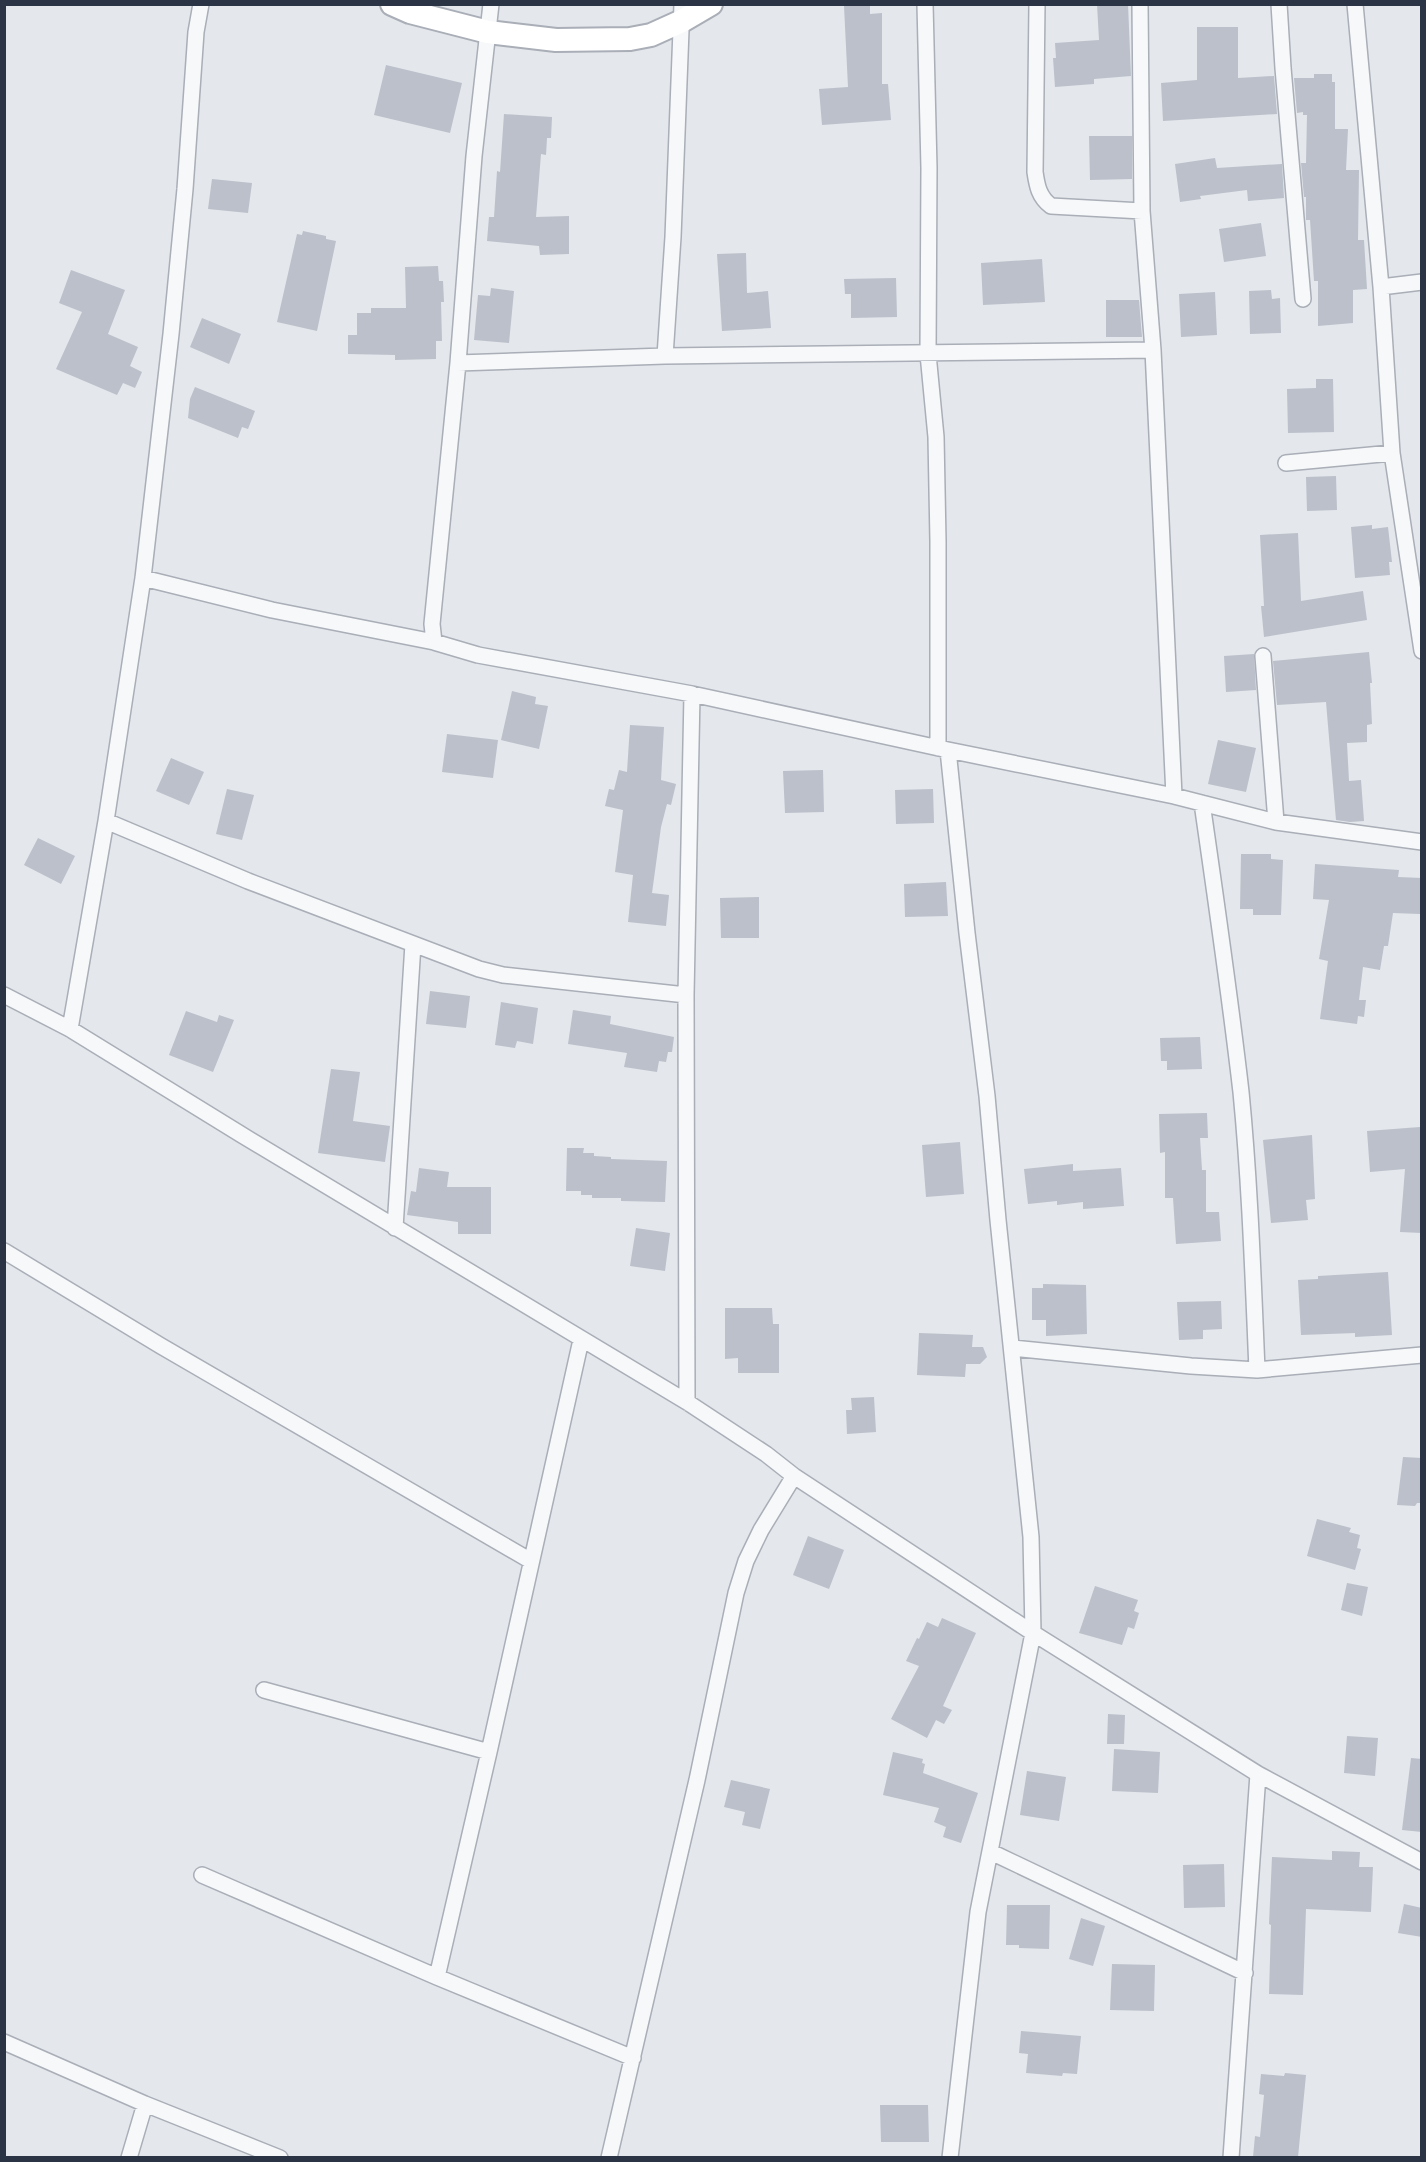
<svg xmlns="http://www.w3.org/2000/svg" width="1426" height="2162" font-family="Karla,sans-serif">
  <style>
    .building { fill: #bbc0ca }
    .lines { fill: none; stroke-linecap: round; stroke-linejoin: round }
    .street-casing { stroke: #a9aeb7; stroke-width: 18 }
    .secondary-casing { stroke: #a9aeb7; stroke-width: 26 }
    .street { stroke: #f7f8fa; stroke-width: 15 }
    .secondary { stroke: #fff; stroke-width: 22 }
  </style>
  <rect width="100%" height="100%" fill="#e4e7ec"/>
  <path class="building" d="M1097,4H1128L1131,76L1094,79V84L1055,87L1053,58H1056L1055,43L1099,40Z
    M870,5V14L882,13V84H888L891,120L822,125L819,89L848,87L844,6Z
    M1197,27H1238V78L1274,76L1277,114L1163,121L1161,83L1197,80Z
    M386,65L462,83L450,133L374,115Z
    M1314,74H1332V82H1335V129H1348L1346,170H1359L1358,240H1364L1367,289L1353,290V323L1318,326V281H1314L1310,220H1306V197H1304L1301,163H1306L1307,115H1303V112L1297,113L1294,78H1314Z
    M504,114L552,117L551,138H547L546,155L541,154L536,217L569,216V254L540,255L539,246L487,241L489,217H494L497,171L500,172Z
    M1089,136H1132V179L1090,180Z
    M1215,158L1217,168L1282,164L1284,198L1248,201L1247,190L1200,196L1201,199L1180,202L1175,164Z
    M212,179L252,183L248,213L208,209Z
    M1261,223L1266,256L1224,262L1219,229Z
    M303,231L326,236V239L336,241L317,331L277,322L297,234L302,235Z
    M746,253L747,293L768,291L771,328L722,331L717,254Z
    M1042,259L1045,302L983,305L981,263Z
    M438,266L439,281H443L444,302H441L442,341H436V359L395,360V355L348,354V335H357V313H371V308H406L405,267Z
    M71,270L125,290L108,334L138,347L130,366L142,372L135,388L123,383L117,395L56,369L82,312L59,303Z
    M896,278L897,317L851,318V294H845L844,279Z
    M491,288L514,291L509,343L474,340L478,295L490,296Z
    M1271,290L1272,299L1280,298L1281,333L1250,334L1249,291Z
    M1215,292L1217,335L1181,337L1179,294Z
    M1106,300H1139L1142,337H1106Z
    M202,318L241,334L229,364L190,347Z
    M1316,379H1333L1334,432L1288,433L1287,389L1316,388Z
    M195,387L255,411L248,429L242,427L238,438L188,418L190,399Z
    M1336,476L1337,510L1307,511L1306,477Z
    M1372,525V529L1388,527L1392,562H1389L1390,575L1355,578L1351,527Z
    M1298,533L1301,601L1363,591L1367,620L1264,637L1261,606H1264L1260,535Z
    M1369,652L1372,683H1370L1372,724L1367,725V742L1347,743L1349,781L1361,780L1364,821L1350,822L1336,820L1326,702L1277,705L1273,661Z
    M1254,654L1256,690L1226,692L1224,656Z
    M512,691L536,697L535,704L548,706L539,749L501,740Z
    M630,725L664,727L661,780L676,784L671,805L667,804L661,827L652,893L669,895L666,926L628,922L633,875L615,872L623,810L605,806L609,789L614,790L619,770L627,772Z
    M447,734L498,740L493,778L442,772Z
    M1218,740L1256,748L1246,792L1208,784Z
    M171,758L204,772L189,805L156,791Z
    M823,770L824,812L785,813L783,771Z
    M227,789L254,795L242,840L216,834Z
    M933,789L934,823L896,824L895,790Z
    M38,838L75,856L61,884L24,865Z
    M1241,854H1271V859L1283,860L1281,915H1253V909H1240Z
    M1315,864L1399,870L1398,877L1422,878L1420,914L1393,913L1388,946H1384L1380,970L1363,967L1359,1000H1366L1364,1017L1358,1016L1357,1024L1320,1019L1328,961L1319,959L1329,900L1313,899Z
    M946,882L948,916L905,917L904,884Z
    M759,897V938H721L720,898Z
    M430,991L470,996L466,1028L426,1024Z
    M501,1002L538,1008L533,1044L517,1041L515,1048L495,1045Z
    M573,1010L611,1016L610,1024L674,1037L672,1052H668L666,1062L659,1061L657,1072L624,1067L627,1053L568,1044Z
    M186,1011L217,1022L219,1015L234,1020L213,1072L169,1055Z
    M1200,1037L1202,1069L1167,1070V1061H1161L1160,1038Z
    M331,1069L360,1072L353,1121L390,1126L385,1162L318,1153Z
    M1207,1113L1208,1138H1200L1202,1170H1206V1212H1219L1221,1241L1176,1244L1173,1198H1165V1152L1160,1153L1159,1114Z
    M1420,1127L1422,1233L1400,1232L1405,1169L1370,1172L1367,1131Z
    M1312,1135L1315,1199L1306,1200L1308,1220L1271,1223L1263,1140Z
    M960,1142L964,1194L926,1197L922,1145Z
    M567,1148H584L583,1153H594V1156L611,1157V1159L667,1161L665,1202L621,1201V1198H592V1195H581V1191H566Z
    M1073,1164V1171L1121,1168L1124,1206L1083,1209V1202L1057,1205V1201L1028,1204L1024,1169Z
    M419,1168L449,1172L447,1187H491V1234H458V1222L407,1215L411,1191L416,1192Z
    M636,1228L670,1233L665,1271L630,1266Z
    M1388,1272L1392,1335L1355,1337V1333L1301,1335L1298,1280L1318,1279V1276Z
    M1043,1284L1086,1285L1087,1334L1046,1336V1320H1032V1288H1043Z
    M1221,1301L1222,1329L1203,1330V1339L1179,1340L1177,1302Z
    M725,1308H772L773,1324H779V1373H738V1358L725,1359Z
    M919,1333L973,1335L972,1347H983L987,1357L980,1364H966L965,1377L917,1375Z
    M874,1397L876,1432L847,1434L846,1410H852L851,1398Z
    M1403,1457L1422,1458V1503H1417L1415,1506L1397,1505Z
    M1317,1519L1351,1528L1349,1532L1360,1535L1357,1548L1361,1549L1355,1570L1307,1556Z
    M808,1536L844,1550L829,1589L793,1575Z
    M1347,1583L1368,1587L1362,1616L1341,1610Z
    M1095,1586L1138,1600L1134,1611L1139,1613L1134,1629L1128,1627L1122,1645L1079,1633Z
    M942,1618L976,1633L943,1706L952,1710L944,1724L936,1720L927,1738L891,1719L919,1666L906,1661L917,1638L919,1639L927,1622L938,1627Z
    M1108,1714L1125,1715L1124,1744H1107Z
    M1347,1736L1378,1738L1375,1776L1344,1773Z
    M1114,1749L1160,1752L1158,1793L1112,1791Z
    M893,1752L923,1759L922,1763L925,1764L923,1773L978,1793L961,1843L943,1837L946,1827L934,1822L939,1808L883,1795Z
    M1411,1758L1422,1759V1832L1402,1830Z
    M1027,1771L1066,1777L1059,1821L1020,1815Z
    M731,1780L770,1789L760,1829L742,1825L745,1812L724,1807Z
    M1332,1851L1360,1852L1359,1867H1373L1371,1912L1306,1909L1303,1995L1269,1994L1271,1925L1269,1924L1272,1857L1332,1860Z
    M1224,1864L1225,1907L1184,1908L1183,1865Z
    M1404,1904L1422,1908V1937L1398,1933Z
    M1007,1905H1050L1049,1949L1019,1948V1945H1006Z
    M1081,1918L1105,1926L1093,1966L1069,1959Z
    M1112,1964L1155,1965L1154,2011L1110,2010Z
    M1021,2031L1081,2036L1077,2074L1063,2073L1062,2076L1026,2073L1028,2054L1019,2053Z
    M1285,2073L1306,2075L1298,2157H1253L1255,2136L1260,2137L1264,2095L1259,2094L1261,2074L1284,2076Z
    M880,2105H928L929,2142H881Z"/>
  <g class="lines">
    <g class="street-casing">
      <path id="street" d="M491,4L474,156L458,363L432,624L434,642L478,655L692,694L948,750L1174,796L1276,822L1422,842
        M925,4L929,168L928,354L936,437L938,541V748
        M1037,4L1035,172C1037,186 1039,197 1051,206L1142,211
        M1140,4L1142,211L1153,350L1174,796
        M1279,4L1283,68L1303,299
        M1355,4L1381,287L1392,453L1422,651
        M1381,287L1422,282
        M665,356L673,237L682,4
        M458,363L665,356L1153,350
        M1286,463L1392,453
        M143,578L272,610L434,642
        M1263,656L1276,822
        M948,750L967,933L987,1096L998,1220L1031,1537L1033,1633L978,1912L950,2158
        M1202,803C1216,900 1230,996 1241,1092C1250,1184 1253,1277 1257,1370
        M106,821L248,881L479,969L503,975L686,995
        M4,995L70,1029L242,1135L687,1402L766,1454L794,1476L1033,1633L1258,1774L1422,1862
        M70,1029L106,821L143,578L171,334L185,189L196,32L201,4
        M395,1228L413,944
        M4,1251L161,1346L531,1561
        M1012,1348L1191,1366L1257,1370L1422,1355
        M687,1402L686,995L692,694
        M264,1690L489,1752
        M991,1852L1245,1973
        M202,1875L437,1977L633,2058
        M437,1977L489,1752L581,1340
        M4,2042L145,2104L280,2158
        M129,2158L145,2104
        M609,2158L697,1780L736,1593L746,1561L761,1530L794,1476
        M1231,2158L1258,1774"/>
    </g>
    <g class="secondary-casing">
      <path id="secondary" d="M392,4L410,12L488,32L556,40L630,39L651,35L682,21L711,4"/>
    </g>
    <use href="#street" class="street"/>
    <use href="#secondary" class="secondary"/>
  </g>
  <rect width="1426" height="2162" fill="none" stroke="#2b3445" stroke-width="12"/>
</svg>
